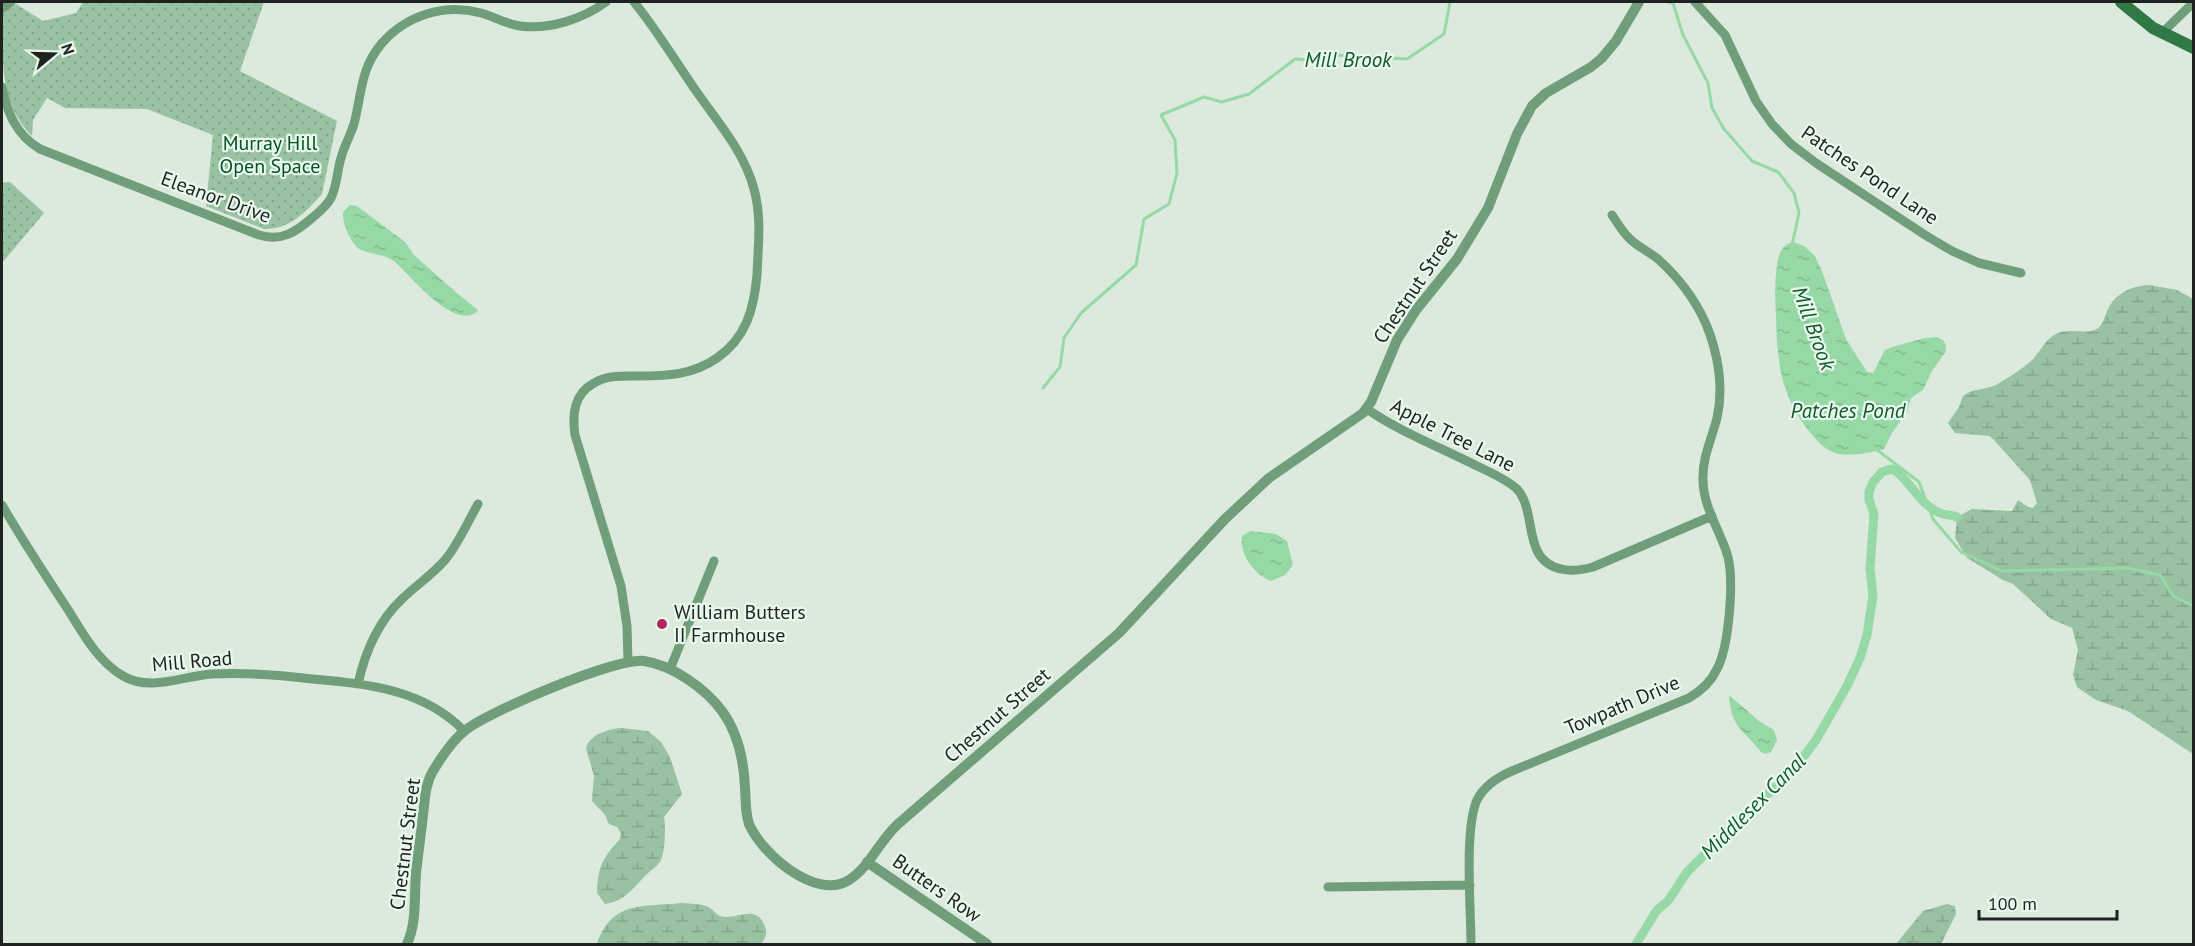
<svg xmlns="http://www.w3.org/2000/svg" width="2195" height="946" font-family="'PT Sans',sans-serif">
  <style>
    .green { fill: url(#green-dots) }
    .wetland { fill: url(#wetland-marsh) }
    .water { fill: url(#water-ripples) }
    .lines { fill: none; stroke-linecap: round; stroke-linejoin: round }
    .stream { stroke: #97d9a6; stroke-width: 3 }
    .canal { stroke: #97d9a6; stroke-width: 9 }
    .minor { stroke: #709d7a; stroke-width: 9 }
    .tertiary { stroke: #709d7a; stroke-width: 10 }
    .secondary { stroke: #307947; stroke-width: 12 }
    .poi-dot { fill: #b12460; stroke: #e9f8ec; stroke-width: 2 }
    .labels { text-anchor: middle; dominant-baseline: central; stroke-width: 4.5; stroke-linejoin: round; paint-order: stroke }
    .park-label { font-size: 20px; fill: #025225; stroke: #e9f8ec }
    .street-label { font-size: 20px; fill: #1e231f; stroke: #e9f8ec }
    .poi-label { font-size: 20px; fill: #1e231f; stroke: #e9f8ec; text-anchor: start }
    .water-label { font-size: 21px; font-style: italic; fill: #105a2c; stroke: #e9f8ec }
  </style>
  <defs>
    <pattern id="green-dots" width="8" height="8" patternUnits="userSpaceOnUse" patternTransform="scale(1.5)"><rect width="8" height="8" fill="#98c2a1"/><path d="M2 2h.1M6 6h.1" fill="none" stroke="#83a68a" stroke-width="1.8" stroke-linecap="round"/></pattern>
    <pattern id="wetland-marsh" width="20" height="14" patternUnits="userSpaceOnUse" patternTransform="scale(1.5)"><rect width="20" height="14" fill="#98c2a1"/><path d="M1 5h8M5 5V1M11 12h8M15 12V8" fill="none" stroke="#83a68a"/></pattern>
    <pattern id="water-ripples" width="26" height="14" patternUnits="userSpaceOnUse" patternTransform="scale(1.5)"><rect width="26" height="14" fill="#97d9a6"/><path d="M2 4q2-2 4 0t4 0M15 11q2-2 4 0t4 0" fill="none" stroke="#82ba8e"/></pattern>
  </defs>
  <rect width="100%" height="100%" fill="#dceade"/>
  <path class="green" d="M83,2H264L240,71L337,121L322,194C306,212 289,230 264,229L206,206L213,135L147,109L65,108L47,98L33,120L32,136C0,104 2,59 2,15L16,4L43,21L76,13Z
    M10,182L44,213L2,263V183Z"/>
  <path class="wetland" d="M2149,285L2177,290L2193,299V754L2128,711L2096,700L2077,687L2073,675L2078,650L2072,628L2051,619L2013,584L2003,580L1967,558L1955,538L1957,517L1972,509L2012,511L2018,500L2028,507L2033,508L2037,503L2030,480L1993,439L1989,436L1955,433L1948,423L1959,407L1963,396C1974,387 1989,391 2001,382C2011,376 2022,369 2031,361C2040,353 2045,339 2056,334C2069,327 2085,335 2097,329C2104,324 2104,317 2108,309C2116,293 2131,286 2149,285Z
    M621,728L648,731L661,742L670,757L682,794L664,817C666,825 665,855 660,862C656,867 650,871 646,875C633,888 625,901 605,904L597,893C598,866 602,859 620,839L621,834L617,827L609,824L605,815L592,801L594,776L586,748C590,734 609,729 621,728Z
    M682,903C690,904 703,903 710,908C714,910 716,915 720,916C736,921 757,902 765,927C768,933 765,939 761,944H597C612,900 643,907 682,903Z
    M1947,904L1955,906L1956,914L1941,944H1896L1923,911Z"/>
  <path class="water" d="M350,205L357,206L405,242L414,255L458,294L478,310L477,312C453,330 412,277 395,262C383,252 363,255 356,246C349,238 342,223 343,212Z
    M1793,242L1804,246L1815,256L1822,271L1846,339L1867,372L1873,373L1885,350L1892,347L1925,338L1937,337L1943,340L1946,345V351L1932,371L1923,390L1911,398L1907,412L1892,433L1884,449C1870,453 1853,456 1839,454C1828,452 1819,443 1813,436C1781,398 1777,364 1776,317C1775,300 1774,268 1780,253C1783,246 1787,244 1793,242Z
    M1250,531L1276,534L1287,541L1293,565L1285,575L1271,581C1254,574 1239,554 1242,536Z
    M1729,695L1759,721L1774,730L1777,740L1771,752L1765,754L1761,752C1743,729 1731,728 1729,695Z"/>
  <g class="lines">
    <path class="stream" d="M1668,2L1673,3L1683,35L1708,83L1712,108L1724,129L1752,161L1778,172L1794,193L1799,213L1792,245
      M1043,388L1060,367L1064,338L1081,313L1136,265L1144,219L1169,204L1177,173L1175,140L1161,115L1204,97L1222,102L1249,94L1295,59L1324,61L1336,55L1407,59L1444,34L1450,2
      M1876,449L1919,482L1933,519L1961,552L2002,571L2128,568L2160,575L2173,596L2194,606"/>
    <path class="canal" d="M1636,944L1657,910L1668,901L1687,872L1749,811L1793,771L1816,740L1847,686L1860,658L1867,635L1873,596L1870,569L1874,514L1869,500V492L1873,482L1882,472L1891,469L1896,471C1911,483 1921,505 1938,512C1943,515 1952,515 1957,517"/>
    <path class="minor" d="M1695,2L1725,35L1756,101L1772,124L1791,144L1816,163L1925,235L1952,251L1979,263L2021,273
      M2,9L11,2
      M2162,33L2194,2
      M2,87C7,112 16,135 40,149L259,235C281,242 296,232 312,218C319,212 326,207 331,198C337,186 337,171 341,158C344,147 350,136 354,124C362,93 360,69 382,43C407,15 445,3 481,13C495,17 506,24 520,26C549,30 583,19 606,2
      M1367,409C1398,431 1442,448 1477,466C1490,472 1506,479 1517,489C1538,512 1521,560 1561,569C1572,572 1582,570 1593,567L1712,516
      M2,505C21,538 42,570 63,602C80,627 95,660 123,676C151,692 182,676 212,674C245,672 279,675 312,679C367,684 424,689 464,731
      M628,662L627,626L621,586L575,435C572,414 574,394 594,383C607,375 623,376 638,376C667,376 693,375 717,358C746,338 754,309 757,275C758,246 762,218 754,189C744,151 716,120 694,88C674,59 656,29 634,2
      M670,669L714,561
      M358,684C365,652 377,623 401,600C415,586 432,575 445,560C459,543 467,523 478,504
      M1328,887L1470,885
      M1471,944C1471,910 1464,829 1477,800C1484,786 1498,777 1512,771L1689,698C1701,691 1711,682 1717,669C1729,647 1734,582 1728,557C1721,532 1703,507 1703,480C1702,458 1712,438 1717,418C1724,387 1718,353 1706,324C1695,299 1678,277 1658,259C1648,251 1636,246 1628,237C1622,231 1617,222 1612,215"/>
    <path class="tertiary" d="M867,862L987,944
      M407,944C417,922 414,898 416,873C418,854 421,834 423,815C425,800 425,784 433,771C442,756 453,739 467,729C492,710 615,658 644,661C672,665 705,688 722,711C738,733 744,762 745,788C746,801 745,812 749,824C762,854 816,901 849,880C869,868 880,840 898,824L1119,633L1225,519L1269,478L1363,413L1371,402L1397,340L1416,310L1457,259L1488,208L1517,134L1532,106L1546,93L1591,67L1602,58L1616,41L1639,2"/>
    <path class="secondary" d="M2121,2L2153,28L2194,48"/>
  </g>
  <circle class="poi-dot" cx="662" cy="624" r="6"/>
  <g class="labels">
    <g class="park-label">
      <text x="270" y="143">Murray Hill<tspan x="270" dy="23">Open Space</tspan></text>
    </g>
    <g class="street-label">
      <text transform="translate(1870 175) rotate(34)">Patches Pond Lane</text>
      <text transform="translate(216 197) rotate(20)">Eleanor Drive</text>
      <text transform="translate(1415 286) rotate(-56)">Chestnut Street</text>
      <text transform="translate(1453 435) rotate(27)">Apple Tree Lane</text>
      <text transform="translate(192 661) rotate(-5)">Mill Road</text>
      <text transform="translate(1622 705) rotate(-23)">Towpath Drive</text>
      <text transform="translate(997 715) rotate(-41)">Chestnut Street</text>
      <text transform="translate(405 844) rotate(-83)">Chestnut Street</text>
      <text transform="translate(937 888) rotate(35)">Butters Row</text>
    </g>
    <g class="poi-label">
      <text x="674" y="612">William Butters<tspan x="674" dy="23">II Farmhouse</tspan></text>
    </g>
    <g class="water-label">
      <text x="1348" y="59">Mill Brook</text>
      <text transform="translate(1814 328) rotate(70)">Mill Brook</text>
      <text x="1848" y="410">Patches Pond</text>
      <text transform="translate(1753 806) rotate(-45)">Middlesex Canal</text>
    </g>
  </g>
  <rect width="2195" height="946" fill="none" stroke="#1e231f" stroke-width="6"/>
  <g transform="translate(54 54) rotate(71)" stroke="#e9f8ec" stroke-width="4.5" paint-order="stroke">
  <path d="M0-4.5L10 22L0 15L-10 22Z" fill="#1e231f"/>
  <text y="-9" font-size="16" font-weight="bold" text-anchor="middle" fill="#1e231f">N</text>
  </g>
  <path d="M1979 910v9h138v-9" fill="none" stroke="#1e231f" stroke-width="3"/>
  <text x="1988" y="910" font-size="18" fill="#1e231f" stroke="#e9f8ec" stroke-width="4.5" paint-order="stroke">100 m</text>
</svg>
